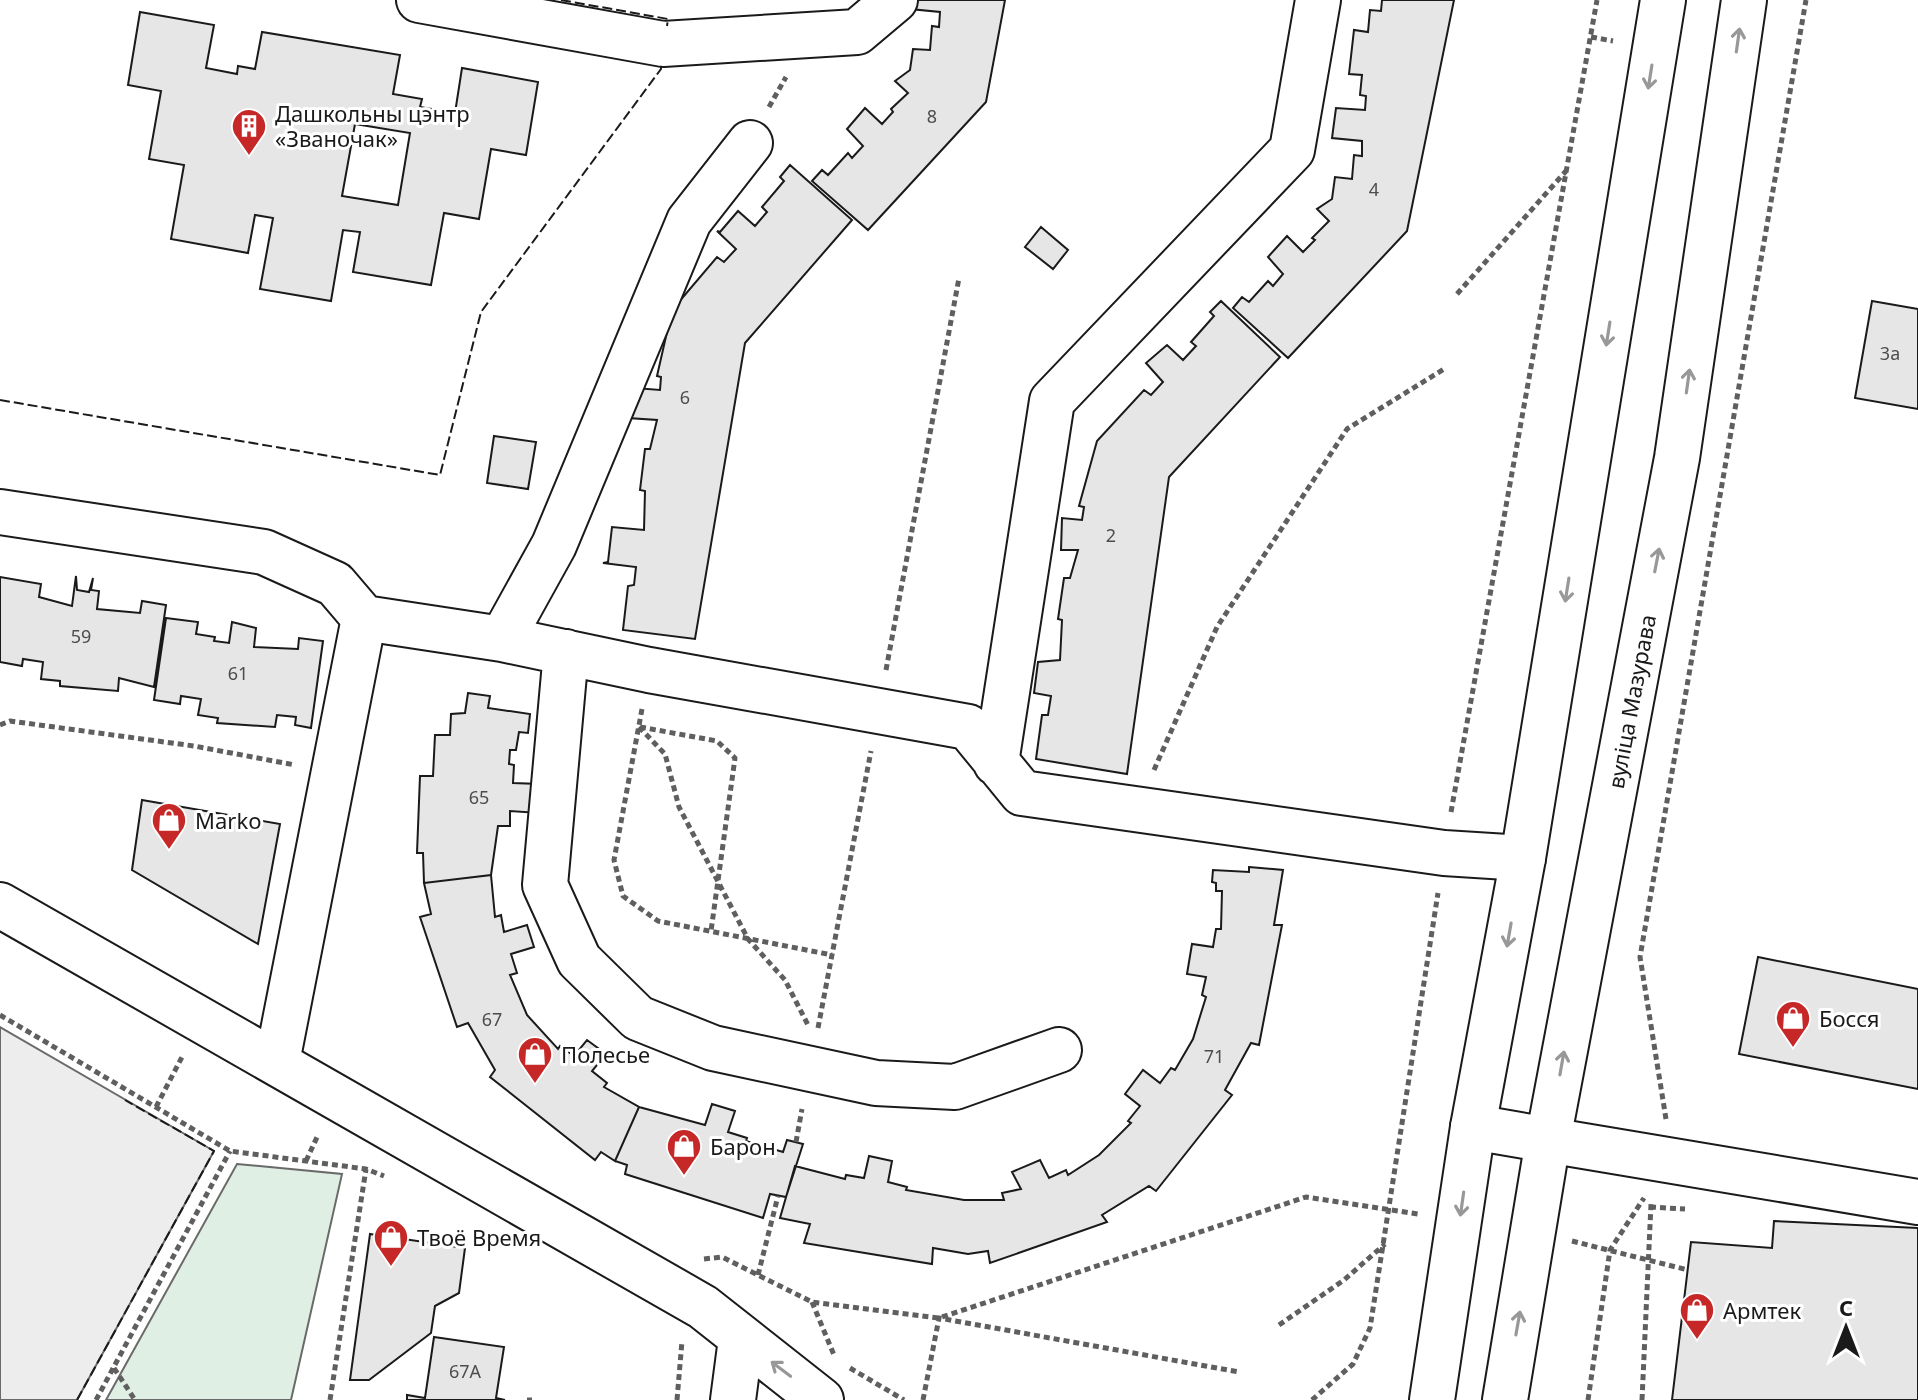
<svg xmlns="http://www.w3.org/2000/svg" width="1918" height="1400" font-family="'Noto Sans',sans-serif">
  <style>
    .green { fill: #e0efe3; stroke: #6a6a6a; stroke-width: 2 }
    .parking { fill: #ededed; stroke: #6a6a6a; stroke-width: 2 }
    .building { fill: #e6e6e6; stroke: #1a1a1a; stroke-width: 2; fill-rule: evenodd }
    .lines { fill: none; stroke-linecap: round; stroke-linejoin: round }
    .minor-casing { stroke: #1a1a1a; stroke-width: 48 }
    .major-casing { stroke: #1a1a1a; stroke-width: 48 }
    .path { stroke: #5f5f5f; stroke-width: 5; stroke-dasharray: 6 4; stroke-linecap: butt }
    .minor { stroke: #fff; stroke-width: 44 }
    .major { stroke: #fff; stroke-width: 44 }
    .fence { stroke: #1a1a1a; stroke-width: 2; stroke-dasharray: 10 4; stroke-linecap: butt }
    .oneway { stroke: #989898 }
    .labels { text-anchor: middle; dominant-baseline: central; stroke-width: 6; stroke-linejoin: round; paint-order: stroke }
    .number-label { font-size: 18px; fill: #4d4d4d }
    .poi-label { font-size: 22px; fill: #1a1a1a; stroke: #fff; text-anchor: start }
    .street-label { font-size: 22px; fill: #1a1a1a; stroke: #fff }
  </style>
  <rect width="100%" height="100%" fill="#fff"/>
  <path class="green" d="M237,1164L342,1174L291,1400H106Z"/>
  <path class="parking" d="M0,1027L214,1151L77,1400H0Z"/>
  <path class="building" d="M911,0H1005L986,102L868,230L812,181L822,170L828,175L848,153L852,158L863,146L847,129L865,108L882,124L893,112L891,109L908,93L895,81L910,70L913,49L930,50L932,26L939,27L940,12L910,9Z
    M1382,0H1454L1407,231L1288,358L1233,308L1242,297L1249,302L1268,281L1273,286L1283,274L1268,257L1287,236L1303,252L1315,240L1312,238L1329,221L1317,209L1332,199L1335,177L1352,179L1354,155L1362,156V141L1332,138L1336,108L1365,110L1366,96L1360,95L1362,75L1349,74L1354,30L1368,32L1370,10L1381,11Z
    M140,12L214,25L206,68L237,74L238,66L255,69L262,32L400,55L393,94L422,99L420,107L455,113L462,68L538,82L526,155L491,149L479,219L444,213L431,285L353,272L360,232L343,230L331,301L260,289L273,218L255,215L248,253L171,239L184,165L149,159L161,91L128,85ZM355,124L410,133L398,205L342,196Z
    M790,165L852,220L745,343L695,639L623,630L628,586L634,585L636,567L603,563L608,562L612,527L644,530L645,491L640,490L645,449H650L657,420L628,418V415H633L635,388L660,390L661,377L657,376L672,310L717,257L724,262L736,249L717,231L720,232L738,211L755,226L767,212L762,207L784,181L780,177Z
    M1041,227L1068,250L1053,269L1025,247Z
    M1221,301L1280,357L1169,477L1127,774L1036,759L1042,715H1048L1051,696L1034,693L1038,662L1060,660L1062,620L1058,619L1064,578H1070L1078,550H1061L1062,518L1082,520L1084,507L1079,506L1097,441L1144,390L1151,395L1163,382L1146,363L1167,345L1183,360L1196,346L1191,342L1214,316L1210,312Z
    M1872,301L1918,309V409L1855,398Z
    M494,436L536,442L528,489L487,483Z
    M76,576L77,590L89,592L93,578L91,590L99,591L97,609L140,613L142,601L166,605L154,687L119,678L118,691L60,686V681L41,679L43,662L23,659L22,666L0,662V577L41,584L39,597L72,606Z
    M166,618L198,622L196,634L215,637L214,641L229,643L232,622L256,628L254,647L298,649L299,638L323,641L311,728L295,725L296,717L277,715L275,727L217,723L218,718L198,715L201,699L181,696L180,704L154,700Z
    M468,693L490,696L488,708L530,714L528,733L519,732L516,750H510L509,764L514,765L513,783L540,784L539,813L510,811V826H498L491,875L424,883L423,853H417L420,776H433L435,735H450L451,714L465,713Z
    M142,800L280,824L258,944L132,870Z
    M1249,867L1283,870L1274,925H1282L1259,1045L1251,1043L1225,1090L1232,1095L1156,1191L1149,1186L1102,1215L1107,1222L990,1263L988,1251L968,1254L933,1248L932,1264L804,1243L810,1224L780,1218L795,1166L845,1179L846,1175L864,1178L869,1156L892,1161L888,1182L907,1187L906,1190L964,1200H1004L1002,1193L1021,1189L1012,1172L1040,1160L1049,1178L1066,1170L1068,1175L1099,1155L1131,1123L1128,1121L1140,1106L1125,1094L1143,1070L1160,1083L1171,1068L1175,1070L1193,1039L1206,997L1202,995L1206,977L1187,974L1192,944L1213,947L1216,929H1221L1222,891H1216V883L1212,882L1213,870L1249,872Z
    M491,875L495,917L501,915L504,932L527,925L534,947L511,954L517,973L510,975L527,1015L558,1049L560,1046L574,1056L587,1040L606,1054L592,1071L607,1083L604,1087L639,1107L615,1161L601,1152L595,1160L490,1077L495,1070L468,1023L457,1027L420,917L431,914L424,883Z
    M1758,957L1918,989V1089L1739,1054Z
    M712,1104L735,1111L728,1132L747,1138L746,1141L783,1152L787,1140L803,1144L786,1197L770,1194L763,1218L625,1174L627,1165L615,1161L639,1107L705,1125Z
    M1774,1221L1918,1228V1400H1672L1691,1242L1772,1248Z
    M370,1234L465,1248L459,1293L435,1306L431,1333L369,1380H350Z
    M434,1337L504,1347L496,1398L505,1400H407V1395L425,1398Z"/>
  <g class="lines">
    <g class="minor-casing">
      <path id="minor" d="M419,0L663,44L857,32L895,0
        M0,512L264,552L335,584L364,618L502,639L649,670L968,727L1022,793L1444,853L1523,858
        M502,639L554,545L689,221L750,143
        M566,652L545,885L579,960L638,1018L713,1048L876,1083L955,1087L1059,1050
        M996,763L1052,401L1292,150L1318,0
        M0,905L703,1307L821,1400
        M277,1062L364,618
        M1548,1140L1918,1202
        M733,1400L741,1339"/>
    </g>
    <g class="major-casing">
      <g id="major">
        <path d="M1473,1127L1548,1140"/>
        <path d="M1432,1400L1473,1127L1523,858L1663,0"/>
        <path id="s1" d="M1505,1400L1548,1140L1677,458L1744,0"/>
      </g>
    </g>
    <path class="path" d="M1591,37L1613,41
      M769,107L786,77
      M1457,294L1566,171
      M886,670L959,278
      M642,709L614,860L623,896L658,921L832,955
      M0,725L10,721L194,746L295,765
      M639,727L665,754L679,807L748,939L785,980L808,1025
      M640,727L717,741L735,758L711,931
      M1154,770L1217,627L1347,429L1444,369
      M1451,812L1597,0
      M0,1015L230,1151L366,1169L384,1176
      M818,1028L871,751
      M156,1107L182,1057
      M1666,1119L1640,957L1806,0
      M796,1142L802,1109
      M306,1161L318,1135
      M1650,1207L1685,1209
      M1572,1241L1688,1270
      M704,1259L722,1257L812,1302L939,1318L1306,1197L1418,1214
      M758,1275L778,1196
      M812,1302L834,1355
      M1279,1325L1344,1280L1385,1244
      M114,1368L135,1400
      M850,1368L904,1400
      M96,1400L230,1151
      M330,1400L366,1169
      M527,1400H532
      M677,1400L682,1341
      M923,1400L939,1318L1239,1372
      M1312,1400L1353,1364L1370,1328L1438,893
      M1588,1400L1610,1250L1644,1198
      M1642,1400L1651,1204"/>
    <use href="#minor" class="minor"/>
    <use href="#major" class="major"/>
    <path class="fence" d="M561,0L668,19L667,26
      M0,400L440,475L481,312L661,69V62
      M77,1400L214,1151L125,1100"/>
  </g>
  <defs><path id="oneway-shaft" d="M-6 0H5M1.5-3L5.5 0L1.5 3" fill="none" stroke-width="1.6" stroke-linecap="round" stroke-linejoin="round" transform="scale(2)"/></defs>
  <g class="oneway">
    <use href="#oneway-shaft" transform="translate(1738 40) rotate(-82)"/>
    <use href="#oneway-shaft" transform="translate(1650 77) rotate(99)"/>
    <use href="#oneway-shaft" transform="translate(1608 334) rotate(99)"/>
    <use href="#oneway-shaft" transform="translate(1688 381) rotate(-82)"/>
    <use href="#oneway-shaft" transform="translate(1657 560) rotate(-79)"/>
    <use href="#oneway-shaft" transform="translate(1567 590) rotate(99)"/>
    <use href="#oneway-shaft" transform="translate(1509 935) rotate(100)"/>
    <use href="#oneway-shaft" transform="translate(1562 1063) rotate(-80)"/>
    <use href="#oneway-shaft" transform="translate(1462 1204) rotate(98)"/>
    <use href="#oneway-shaft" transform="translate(1518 1323) rotate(-80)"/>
    <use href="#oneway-shaft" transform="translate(781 1369) rotate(-143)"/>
  </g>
  <defs>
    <g id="building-pin" transform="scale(1.8)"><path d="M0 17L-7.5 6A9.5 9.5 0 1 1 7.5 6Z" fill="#c62828" stroke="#fff"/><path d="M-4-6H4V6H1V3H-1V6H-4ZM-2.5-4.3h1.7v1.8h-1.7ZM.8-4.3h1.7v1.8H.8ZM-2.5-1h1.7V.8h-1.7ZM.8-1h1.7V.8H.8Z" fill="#fff"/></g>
    <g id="shop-pin" transform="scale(1.8)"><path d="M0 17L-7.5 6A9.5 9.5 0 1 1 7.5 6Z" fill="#c62828" stroke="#fff"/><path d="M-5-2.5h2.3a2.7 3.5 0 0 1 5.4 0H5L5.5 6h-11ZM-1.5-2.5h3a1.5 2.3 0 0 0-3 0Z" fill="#fff"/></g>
  </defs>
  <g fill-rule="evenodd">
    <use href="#building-pin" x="249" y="126"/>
    <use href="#shop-pin" x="169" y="820"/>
    <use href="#shop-pin" x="1793" y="1018"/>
    <use href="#shop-pin" x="535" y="1054"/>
    <use href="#shop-pin" x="684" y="1146"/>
    <use href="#shop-pin" x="391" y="1237"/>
    <use href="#shop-pin" x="1697" y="1310"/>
  </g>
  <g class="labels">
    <g class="number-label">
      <text x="932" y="116">8</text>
      <text x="1374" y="189">4</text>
      <text x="1890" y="353">3а</text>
      <text x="685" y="397">6</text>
      <text x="1111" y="535">2</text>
      <text x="81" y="636">59</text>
      <text x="238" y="673">61</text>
      <text x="479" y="797">65</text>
      <text x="492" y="1019">67</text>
      <text x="1214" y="1056">71</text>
      <text x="465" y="1371">67А</text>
    </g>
    <g class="poi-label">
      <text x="275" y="113">Дашкольны цэнтр<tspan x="275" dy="25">«Званочак»</tspan></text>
      <text x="195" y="820">Marko</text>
      <text x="1819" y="1018">Босся</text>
      <text x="561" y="1054">Полесье</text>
      <text x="710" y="1146">Барон</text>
      <text x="417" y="1237">Твоё Время</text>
      <text x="1723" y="1310">Армтек</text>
    </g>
    <g class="street-label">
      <text stroke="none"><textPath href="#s1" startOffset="710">вуліца Мазурава</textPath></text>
    </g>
  </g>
  <g transform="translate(1846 1328)" stroke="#ffffff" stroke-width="6" paint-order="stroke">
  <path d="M0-6L14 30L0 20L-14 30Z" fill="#1a1a1a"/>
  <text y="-12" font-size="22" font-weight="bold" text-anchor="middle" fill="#1a1a1a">С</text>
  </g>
</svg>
